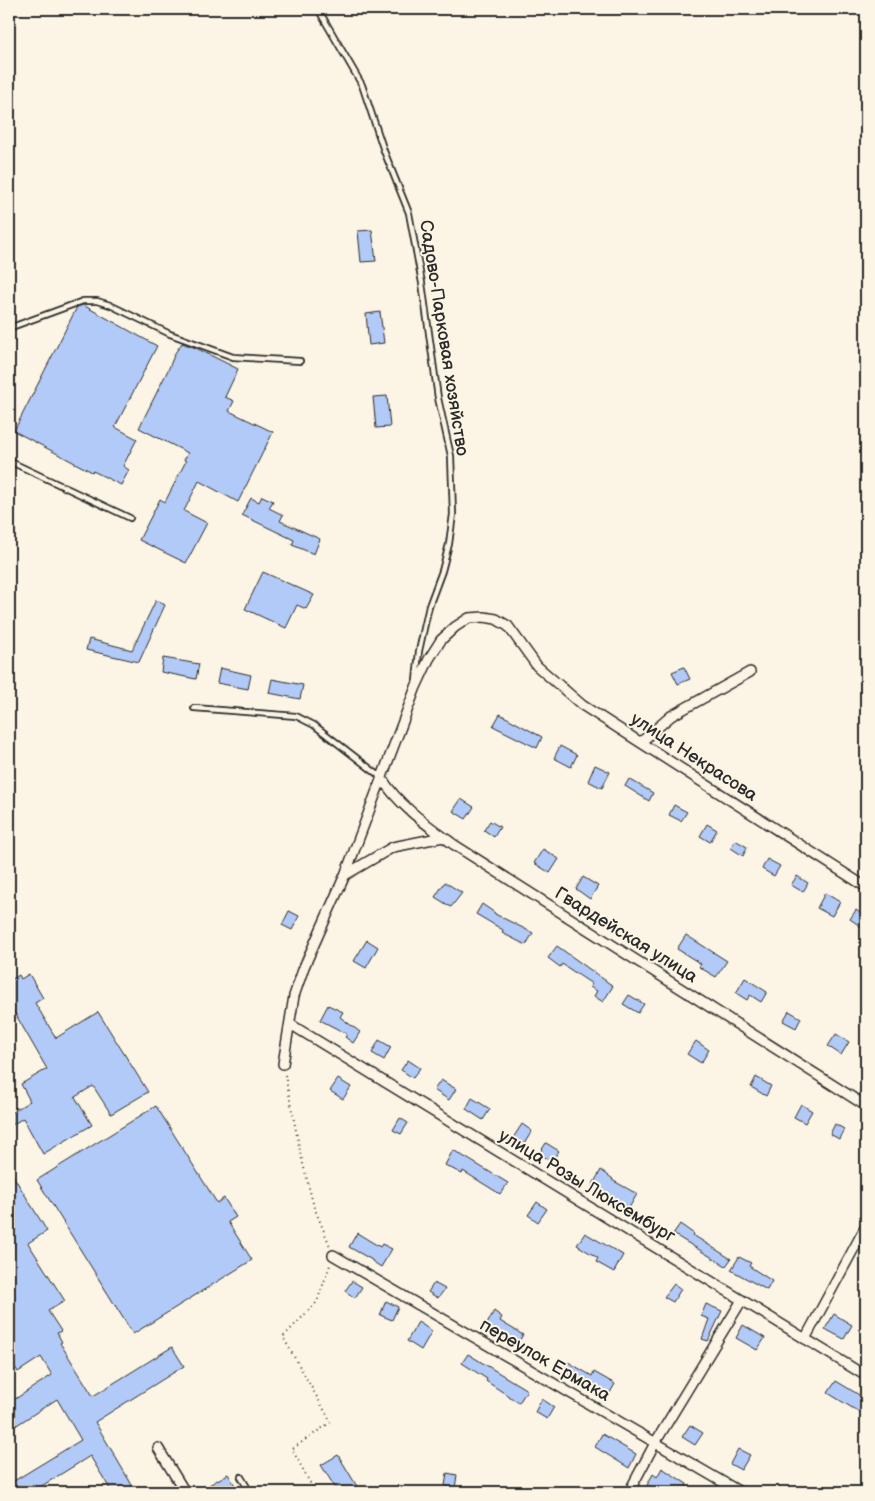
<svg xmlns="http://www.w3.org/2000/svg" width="875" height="1501" font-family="'Balsamiq Sans',sans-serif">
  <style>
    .building { fill: #b2caf8; stroke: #2b2b2b }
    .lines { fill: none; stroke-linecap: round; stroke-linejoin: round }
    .lane-casing { stroke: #2b2b2b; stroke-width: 8 }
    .street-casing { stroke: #2b2b2b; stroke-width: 12 }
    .path { stroke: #2b2b2b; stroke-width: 2; stroke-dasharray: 1 4; stroke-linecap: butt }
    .lane { stroke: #fcf5e5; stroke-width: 4.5 }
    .street { stroke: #fcf5e5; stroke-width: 9 }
    .labels { text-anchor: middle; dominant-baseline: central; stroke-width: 4; stroke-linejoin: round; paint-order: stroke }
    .street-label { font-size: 18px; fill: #2b2b2b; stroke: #fcf5e5 }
  </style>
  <rect width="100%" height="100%" fill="#fcf5e5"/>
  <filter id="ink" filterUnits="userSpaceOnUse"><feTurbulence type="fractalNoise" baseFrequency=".02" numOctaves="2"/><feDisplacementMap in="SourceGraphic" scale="10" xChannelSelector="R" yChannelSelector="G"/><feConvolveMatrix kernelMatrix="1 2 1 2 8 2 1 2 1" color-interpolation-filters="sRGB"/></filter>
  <g filter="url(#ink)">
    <path class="building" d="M372,230L376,261L361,262L358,231Z
      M83,305L157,346L115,427L137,439L123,466L129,470L121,485L93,471L92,472L14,431L77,307Z
      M380,312L384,343L369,345L366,314Z
      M182,343L196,348L238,369L225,397L234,401L229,411L273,432L238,502L199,481L184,511L207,523L186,563L139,540L160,499L165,502L186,461L184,460L188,453L139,428L169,368L175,353Z
      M387,396L390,427L376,428L373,397Z
      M262,496L273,501L269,508L283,515L280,521L320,539L314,554L292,545L294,540L242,515L251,498L259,502Z
      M263,572L314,595L306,609L297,605L286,628L245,609Z
      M156,600L165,605L139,662L86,650L89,639L132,650Z
      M163,658L199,664L196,679L161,672Z
      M684,667L690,679L678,684L672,672Z
      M220,668L251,675L248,689L217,683Z
      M272,679L303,685L300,699L269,693Z
      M500,714L542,737L537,748L493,726Z
      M560,746L577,755L571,767L554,758Z
      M595,765L610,772L602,788L588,781Z
      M629,779L653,793L649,801L625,786Z
      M461,799L474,807L466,819L453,811Z
      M674,805L687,812L681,821L669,815Z
      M490,821L500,827L494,837L484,830Z
      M707,824L717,830L710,842L700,836Z
      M735,840L747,847L743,856L731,848Z
      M543,849L559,859L550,873L534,863Z
      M767,859L780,866L774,876L762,869Z
      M797,876L808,883L803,892L791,885Z
      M583,877L598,886L590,899L576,889Z
      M445,882L462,893L451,907L435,897Z
      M825,893L840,902L832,916L817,908Z
      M482,904L495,913V914L533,933L526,945L502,933L503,930L476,914Z
      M856,910L866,917V930L850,919Z
      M289,911L299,916L292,930L282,925Z
      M686,935L727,961L716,977L699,967L701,964L677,949Z
      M367,940L378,947L366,968L354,961Z
      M557,946L613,986L603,1002L594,996L597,991L590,987L592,984L562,964L560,967L548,958Z
      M29,974L43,998L35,1003L56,1038L98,1012L148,1092L111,1114L93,1086L75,1097L92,1125L43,1154L23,1118L9,1127V1114L30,1101L21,1084L47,1069L9,1003V981L19,975L21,979Z
      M745,978L767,992L761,1002L750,995L747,1000L736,993Z
      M629,995L644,1004L638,1013L623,1004Z
      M328,1005L343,1012L340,1017L360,1032L353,1043L345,1037L347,1034L320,1020Z
      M789,1011L801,1018L796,1028L783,1021Z
      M836,1034L849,1042L841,1055L828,1046Z
      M379,1040L391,1047L384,1060L372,1053Z
      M696,1041L709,1050L701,1063L687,1054Z
      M408,1060L420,1068L413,1078L401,1070Z
      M756,1077L771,1086L766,1096L751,1087Z
      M338,1079L351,1087L343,1099L330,1091Z
      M441,1080L456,1089L449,1100L434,1090Z
      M472,1098L490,1109L483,1120L466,1109Z
      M801,1104L812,1111L805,1123L794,1117Z
      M156,1106L217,1203L224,1198L236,1217L228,1222L252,1260L133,1334L37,1180Z
      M400,1118L408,1123L401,1134L393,1130Z
      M522,1124L532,1131L524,1144L513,1138Z
      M835,1124L844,1129L839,1139L830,1134Z
      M546,1143L559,1151L552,1161L539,1154Z
      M453,1150L508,1183L500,1194L463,1171L462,1174L445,1165Z
      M9,1169L47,1231L28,1243L65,1301L48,1311L61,1331L57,1333L62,1342L60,1343L93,1396L172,1347L184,1366L95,1422L136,1492H112L90,1456L32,1492H9V1484L81,1440L57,1399L9,1430V1403L52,1375L41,1357L18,1372L9,1357Z
      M601,1170L613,1179L612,1180L637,1194L629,1208L592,1186Z
      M537,1202L547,1209L538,1222L528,1215Z
      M680,1224L694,1234L693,1235L731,1259L726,1266L673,1234Z
      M357,1233L380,1247L382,1244L392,1249L381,1267L372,1261V1260L349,1247Z
      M585,1233L623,1255L614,1272L596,1262L598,1258L577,1245Z
      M739,1257L751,1263L749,1266L772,1281L767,1290L731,1270Z
      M352,1281L362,1287L355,1298L345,1291Z
      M434,1283L445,1289L438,1298L428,1292Z
      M674,1284L681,1289L673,1302L664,1297Z
      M386,1301L398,1307L392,1320L380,1315Z
      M706,1304L722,1311L708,1341L702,1339L709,1319L701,1316Z
      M494,1311L502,1317L500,1321L523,1335L517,1344L486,1326Z
      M834,1314L852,1325L844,1339L825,1329Z
      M418,1322L432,1331L421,1350L407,1341Z
      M743,1325L765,1338L757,1350L736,1338Z
      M468,1354L527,1390L519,1403L486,1381L487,1379L462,1363Z
      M568,1362L592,1376L594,1372L615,1384L608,1396L562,1372Z
      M836,1381L866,1399L859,1412L828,1393Z
      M542,1399L554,1407L547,1419L535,1412Z
      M690,1425L703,1433L695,1445L682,1437Z
      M602,1434L636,1454L629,1468L595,1447Z
      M738,1449L750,1455L741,1470L730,1464Z
      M338,1455L358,1488L351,1492H338L321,1465Z
      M662,1468L687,1484L686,1486L698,1492H668L661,1488L658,1492L647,1485L653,1474L657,1477Z
      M447,1473L457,1475L455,1488L445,1486Z
      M228,1474L239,1492H213L209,1485Z"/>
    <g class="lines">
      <g class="lane-casing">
        <path id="lane" d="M318,9L362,85L384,151L409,213L422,283L438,398L451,456L453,514L449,544L442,571L429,606L419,651L416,681
          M9,328L83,301H97L110,305L170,334L233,357L300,361
          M9,461L130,518
          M194,708L296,716L314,725L381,777
          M241,1477L250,1492"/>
      </g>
      <g class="street-casing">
        <path id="street" d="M641,742L671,716L750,672
          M381,777C398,805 427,825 453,844L866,1106
          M345,875L393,847L443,837
          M290,1024L866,1376
          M283,1064L294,996L304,967L345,875L416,687L429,659L441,640L455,627L469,618L484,617L496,619L508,626L537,666L582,705L866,887
          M333,1255L740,1492
          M805,1339L866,1226
          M158,1448L185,1492
          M629,1492L655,1443L742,1300"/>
      </g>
      <path class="path" d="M285,1075L301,1156L314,1207L330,1246
        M315,1492L292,1449L331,1422L283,1337L317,1302L330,1265"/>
      <use href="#lane" class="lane"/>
      <use href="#street" class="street"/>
    </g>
  </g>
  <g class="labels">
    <g class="street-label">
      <text transform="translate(444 338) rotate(81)">Садово-Парковая хозяйство</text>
      <text transform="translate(694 757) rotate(33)">улица Некрасова</text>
      <text transform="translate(626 935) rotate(32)">Гвардейская улица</text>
      <text transform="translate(587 1186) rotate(31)">улица Розы Люксембург</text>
      <text transform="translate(545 1360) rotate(30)">переулок Ермака</text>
    </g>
  </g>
  <rect width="875" height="1501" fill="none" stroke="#fcf5e5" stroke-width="30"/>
  <rect x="15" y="15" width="845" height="1471" fill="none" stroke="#2b2b2b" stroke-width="2" filter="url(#ink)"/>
</svg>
